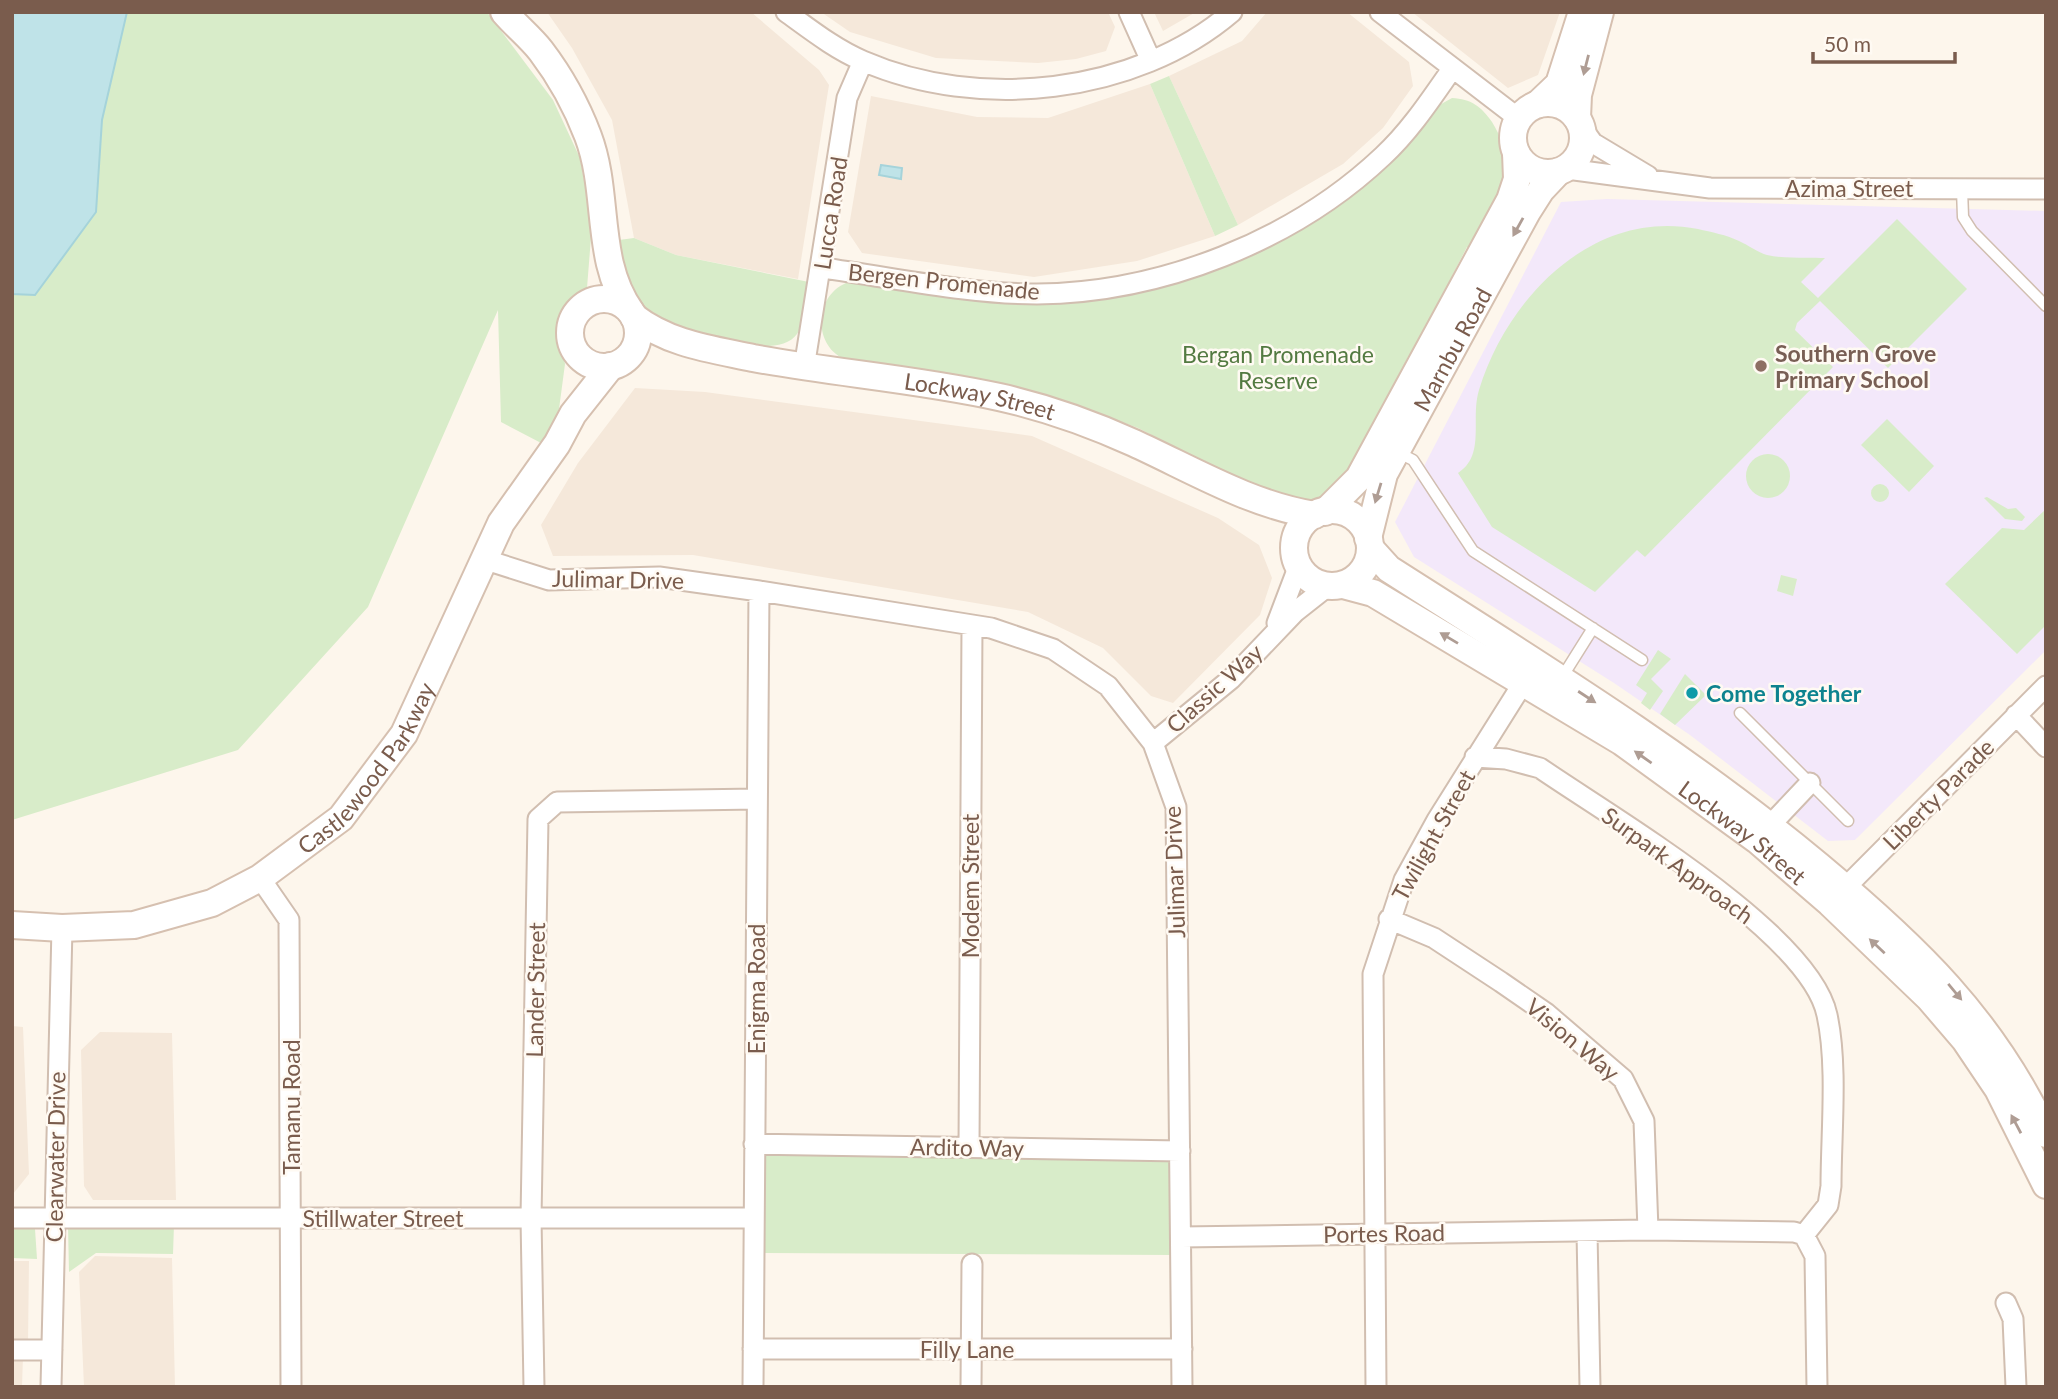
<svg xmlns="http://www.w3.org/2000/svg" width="2058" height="1399" font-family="Lato,sans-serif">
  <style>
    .residential { fill: #f5e8da }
    .education { fill: #f3e8fa }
    .green { fill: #d8ecc9 }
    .water { fill: #bfe3e8; stroke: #a5d3da; stroke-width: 2 }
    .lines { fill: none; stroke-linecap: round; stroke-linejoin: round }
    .lane-casing { stroke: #d1beb0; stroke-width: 13 }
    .street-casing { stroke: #d1beb0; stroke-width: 23 }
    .secondary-casing { stroke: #d6c0b0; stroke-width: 30 }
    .lane { stroke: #fff; stroke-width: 10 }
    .street { stroke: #fff; stroke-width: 19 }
    .secondary { stroke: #fff; stroke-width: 26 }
    .oneway { fill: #af9d94 }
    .education-dot { fill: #8d6e63; stroke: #fffaf3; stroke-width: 2.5 }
    .culture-dot { fill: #0f9aa8; stroke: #fffaf3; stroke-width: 2.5 }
    .labels { text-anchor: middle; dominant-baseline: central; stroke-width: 5; stroke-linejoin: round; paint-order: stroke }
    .street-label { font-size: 23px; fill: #7a5c4d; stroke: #fffaf3 }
    .education-label { font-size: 23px; font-weight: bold; fill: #785e54; stroke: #fffaf3; text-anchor: start }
    .park-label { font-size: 23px; fill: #537a41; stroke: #fffaf3 }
    .culture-label { font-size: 23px; font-weight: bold; fill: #0d838f; stroke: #fffaf3; text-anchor: start }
  </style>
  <rect width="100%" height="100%" fill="#fdf6ec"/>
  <path class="residential" d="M547,12H751L819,70L829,85L798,279L676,255L634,238L612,120L572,48Z
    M821,12H1108L1115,27L1106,51L1076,59L1038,63L936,58L850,32Z
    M1154,12H1196L1163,31Z
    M1267,12H1347L1409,62L1413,86L1383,128L1343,164L1238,225L1169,76L1242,41Z
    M1412,12H1560L1538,75L1508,88Z
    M1150,84L1215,236L1137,261L1034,277L862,253L848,232L871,96L977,117L1048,118Z
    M635,388L705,392L1032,436L1218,518L1259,545L1272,578L1260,615L1173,703L1151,696L1103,648L1028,612L693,555L553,556L541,525L578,463Z
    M12,1026L23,1027L29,1174L13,1194Z
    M100,1032L172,1033L176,1200H93L84,1186L81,1050Z
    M95,1256L172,1258L175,1387H84L79,1272Z
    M12,1261H29L28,1343L12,1342Z
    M12,1356H23L22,1387H12Z"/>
  <path class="education" d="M1607,199L2046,211V650L1855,840L1828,841L1690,735L1614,683L1414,557L1395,522L1561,202Z"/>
  <path class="green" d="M12,12H487L553,100L580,158L592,225L587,288L565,321L561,344L565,364L559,409L543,444L501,422L498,310L368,607L238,750L12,820Z
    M1169,76L1238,225L1215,236L1150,84Z
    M1452,98C1471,99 1481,106 1492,122C1521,168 1495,204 1474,248L1467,247L1452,276L1457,280L1414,359L1408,357L1393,386L1398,391L1359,462L1320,505L1275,498L1138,428L1060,399L1019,388L847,360C813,348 813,297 846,283L1032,302L1269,244L1434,108Z
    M1897,219L1967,289L1888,368L1820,301L1797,323L1795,330L1833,367L1645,557L1637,550L1595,592L1492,527L1458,473C1486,455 1470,419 1479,390C1507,298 1593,208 1698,229C1711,232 1727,235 1739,241C1748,245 1759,253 1767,255C1785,259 1807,257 1825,258L1801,282L1818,298Z
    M634,238L676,255L809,282C807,298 807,320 797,334C775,365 680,328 649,319L624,278L619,240Z
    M1887,419L1934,466L1909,492L1861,445Z
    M1746 476a22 22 0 1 1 44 0a22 22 0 1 1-44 0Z
    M1871 493a9 9 0 1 1 18 0a9 9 0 1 1-18 0Z
    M1987,497L2008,509L2016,508L2025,517L2022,521L2005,519L1984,498Z
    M2046,509V625L2017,654L1945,584L2002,528L2024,530Z
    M1781,575L1797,579L1793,596L1777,591Z
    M1658,650L1671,659L1651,679L1663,691L1650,710L1641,703L1647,693L1636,685Z
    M1685,674L1706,695L1675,725L1660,714Z
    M764,1154L1175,1156V1255L764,1253Z
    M174,1225L173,1254L96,1253L69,1272L68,1226Z
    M12,1229H35L37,1259L12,1258Z"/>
  <path class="water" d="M12,12H127L102,120L96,212L35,295L12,294Z
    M881,165L902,168L901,179L879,175Z"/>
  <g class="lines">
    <g class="lane-casing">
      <path id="lane" d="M1962,189L1963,217L1972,231L2046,306
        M1397,452L1413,460L1473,551L1642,660
        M1561,679L1593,628
        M1740,713L1848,821"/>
    </g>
    <g class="street-casing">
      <path id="street" d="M786,12C811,30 835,49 863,61C978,111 1135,95 1232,12
        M1129,12L1151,61
        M1380,12L1518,118
        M1582,128L1593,143L1648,176
        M1567,169L1710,188L2046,189
        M822,268C891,277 967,294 1037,294C1161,293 1293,241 1383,156C1410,131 1431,99 1452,69
        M804,368L847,98L863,61
        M483,559L549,580L659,577L759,591L991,628L1053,649L1108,686L1153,743L1176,807L1182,1387
        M1277,623L1299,565
        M2016,715L2046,747
        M1153,743L1231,679L1295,612L1328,586
        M1475,757L1506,759L1540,768C1611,817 1810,933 1827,1015C1838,1065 1831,1134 1831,1186L1828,1205L1804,1235
        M1760,836L1810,783
        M260,878L289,920L291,1387
        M1837,896L2046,686
        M1389,919L1434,938L1501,982L1546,1013L1623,1079L1644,1121L1648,1230
        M754,1144L1180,1151
        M969,1147L972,625
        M12,1218H754
        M1587,1232L1590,1387
        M1181,1237L1648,1230L1794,1232L1804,1235L1815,1256L1817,1387
        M2006,1303L2013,1319L2016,1387
        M753,1349H1182
        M12,1350H52
        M51,1387L62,928
        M534,1387L531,1218L538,819L557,802L757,799
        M753,1387L759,591
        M971,1387L972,1264
        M1376,1387L1373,974L1404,880L1437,820L1530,672"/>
    </g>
    <g class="secondary-casing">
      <g id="secondary">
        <path d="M504,12C516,26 530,37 541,51C560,76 577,107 588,136C610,194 594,260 631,312"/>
        <circle cx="1548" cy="138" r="35"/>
        <path d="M1538,104L1559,84L1582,12"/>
        <path d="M1577,118L1578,95L1600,12"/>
        <circle cx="604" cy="333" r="34"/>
        <path id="s1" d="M634,317C669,344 711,349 753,358C834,373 918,379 999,397C1044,407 1092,424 1134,443C1193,470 1251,505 1315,515"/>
        <circle cx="1332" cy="548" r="38"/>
        <path d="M1325,512L1359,478L1510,200L1517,179L1516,153"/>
        <path id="s2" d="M1368,538L1384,474L1527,212L1541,190L1558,172"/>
        <path d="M1370,548L1389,569C1536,663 1685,754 1819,866C1916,947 1991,1018 2046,1134"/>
        <path id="s3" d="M1343,585L1373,593L1622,742L1757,840L1830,903L1929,998L1965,1040L1998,1089L2046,1185"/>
        <path id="s4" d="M12,925L62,928L134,925L212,903L260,878L341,818L404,734L501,523L557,444L573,414L611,366"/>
      </g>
    </g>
    <use href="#lane" class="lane"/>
    <use href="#street" class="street"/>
    <use href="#secondary" class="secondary"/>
  </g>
  <defs><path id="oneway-solid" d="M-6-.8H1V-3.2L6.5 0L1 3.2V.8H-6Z" transform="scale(1.75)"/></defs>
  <g class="oneway">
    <use href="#oneway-solid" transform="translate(1586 65) rotate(104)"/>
    <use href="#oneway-solid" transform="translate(1518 227) rotate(119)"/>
    <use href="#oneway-solid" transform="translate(1378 493) rotate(107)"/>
    <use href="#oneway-solid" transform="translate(1449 638) rotate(-149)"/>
    <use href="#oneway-solid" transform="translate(1587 697) rotate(33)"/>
    <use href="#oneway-solid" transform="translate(1643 757) rotate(-145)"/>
    <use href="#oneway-solid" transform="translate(1877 946) rotate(-137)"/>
    <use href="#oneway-solid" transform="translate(1955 992) rotate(50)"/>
    <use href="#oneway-solid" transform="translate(2016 1124) rotate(-118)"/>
  </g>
  <circle class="education-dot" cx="1761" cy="366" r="7"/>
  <circle class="culture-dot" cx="1692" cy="693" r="7"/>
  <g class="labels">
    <g class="street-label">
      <text x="1849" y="188">Azima Street</text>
      <text transform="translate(830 213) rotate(-81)">Lucca Road</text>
      <text transform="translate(944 281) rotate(6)">Bergen Promenade</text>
      <text stroke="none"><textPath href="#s2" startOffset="208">Marnbu Road</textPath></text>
      <text stroke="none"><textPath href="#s1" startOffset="357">Lockway Street</textPath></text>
      <text transform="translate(618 579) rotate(1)">Julimar Drive</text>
      <text transform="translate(1214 688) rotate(-42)">Classic Way</text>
      <text stroke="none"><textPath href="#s4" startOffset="413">Castlewood Parkway</textPath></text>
      <text transform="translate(1938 794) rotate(-45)">Liberty Parade</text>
      <text stroke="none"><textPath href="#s3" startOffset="472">Lockway Street</textPath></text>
      <text transform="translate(1433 835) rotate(-61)">Twilight Street</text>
      <text transform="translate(1678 865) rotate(36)">Surpark Approach</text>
      <text transform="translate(1174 872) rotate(-92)">Julimar Drive</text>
      <text transform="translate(970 886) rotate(-90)">Modem Street</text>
      <text transform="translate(756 989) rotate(-90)">Enigma Road</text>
      <text transform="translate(535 990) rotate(-89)">Lander Street</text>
      <text transform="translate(1573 1039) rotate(40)">Vision Way</text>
      <text transform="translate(291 1107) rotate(-90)">Tamanu Road</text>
      <text transform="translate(967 1147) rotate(1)">Ardito Way</text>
      <text transform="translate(55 1157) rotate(-89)">Clearwater Drive</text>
      <text x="383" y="1218">Stillwater Street</text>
      <text transform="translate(1384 1233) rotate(-1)">Portes Road</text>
      <text x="967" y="1349">Filly Lane</text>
    </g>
    <g class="education-label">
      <text x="1775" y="353">Southern Grove<tspan x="1775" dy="26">Primary School</tspan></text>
    </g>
    <g class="park-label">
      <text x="1278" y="354">Bergan Promenade<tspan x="1278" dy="26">Reserve</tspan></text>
    </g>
    <g class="culture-label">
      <text x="1706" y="693">Come Together</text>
    </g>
  </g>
  <rect width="2058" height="1399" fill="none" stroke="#7a5c4d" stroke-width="28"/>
  <path d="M1813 52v10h142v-10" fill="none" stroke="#7a5c4d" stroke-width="3.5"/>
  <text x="1824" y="52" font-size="21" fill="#7a5c4d" stroke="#fffaf3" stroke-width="5" paint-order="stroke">50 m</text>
</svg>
